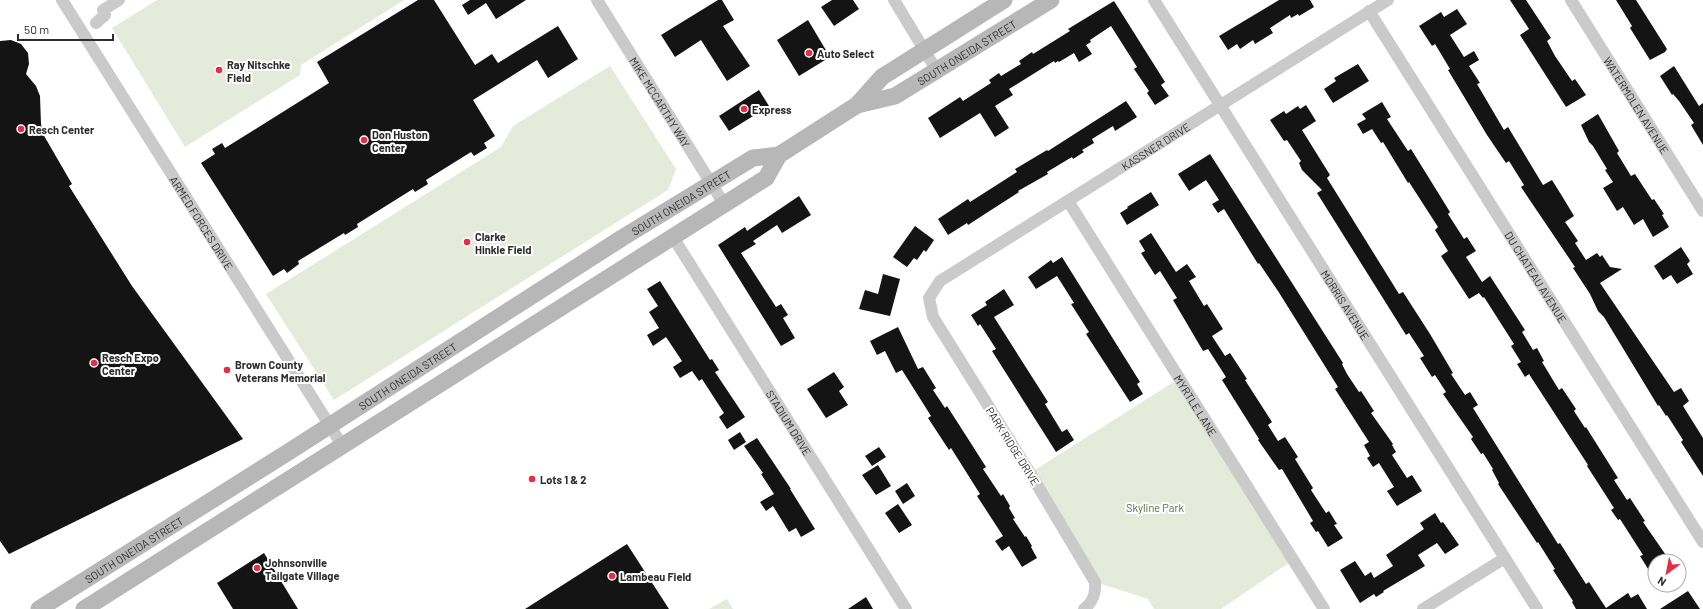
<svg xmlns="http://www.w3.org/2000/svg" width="1703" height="609" font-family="Barlow,sans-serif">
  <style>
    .green { fill: #e4ebdb }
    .building { fill: #141414 }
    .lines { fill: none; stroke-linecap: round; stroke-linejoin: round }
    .street { stroke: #cacaca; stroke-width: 12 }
    .secondary { stroke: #b7b7b7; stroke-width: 17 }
    .poi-dot { fill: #e82c43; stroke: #fff; stroke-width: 1.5 }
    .labels { text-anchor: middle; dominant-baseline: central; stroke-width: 4; stroke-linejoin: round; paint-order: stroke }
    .street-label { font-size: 11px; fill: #2d2d2d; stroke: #fff }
    .poi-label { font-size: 11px; font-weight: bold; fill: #2d2d2d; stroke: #fff; text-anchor: start }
    .park-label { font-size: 11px; fill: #536a3a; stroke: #fff }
  </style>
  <rect width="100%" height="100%" fill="#fff"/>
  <path class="green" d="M157,0H404L301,65L300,75L185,147L112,28Z
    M610,66L676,169L668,190L334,400L266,294L501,147L513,126Z
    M1180,378L1293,560L1221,609H1154L1148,599L1095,582L1030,473Z
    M727,599L733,609H709Z"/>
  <path class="building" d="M418,0H434L475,65L492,54L498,63L558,26L578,59L548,78L537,60L473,100L495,136L484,143L487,148L474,156L471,152L426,180L428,184L415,192L413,189L357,224L358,227L345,235L344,233L298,261L299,264L287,273L284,269L273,276L201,163L215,154L212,149L222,143L225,148L329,83L317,62Z
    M470,0H526L496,19L486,3L468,15L462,5Z
    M718,0H722L734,20L723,26L750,66L727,81L701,40L675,57L661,35Z
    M832,0H853L859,9L834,26L821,7Z
    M1279,0H1310L1314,7L1299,16L1298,14L1291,18L1290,15L1270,28L1273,33L1255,44L1253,40L1240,49L1237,44L1228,50L1219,36Z
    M1510,0H1526L1551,38L1547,41L1555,56L1572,81L1575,79L1586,95L1566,107L1520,35L1529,29Z
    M1616,0H1636L1667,49L1665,52L1650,60L1630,28L1632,26Z
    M1114,1L1165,82L1161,85L1169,96L1155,105L1147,93L1149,91L1134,69L1137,67L1111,26L1090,40L1091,42L1086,45L1092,54L1079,62L1074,53L1059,62L1058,61L1055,63L1054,61L1009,89L1013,95L995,106L1009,128L995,137L980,113L940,138L928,118L960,97L963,101L991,83L989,80L999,73L1001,76L1021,64L1019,61L1032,52L1033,54L1070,31L1068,29Z
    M1457,9L1467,24L1450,35L1464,57L1474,51L1479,60L1469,66L1480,83L1477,84L1504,130L1508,127L1543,185L1552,180L1562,196L1574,216L1565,222L1578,241L1575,243L1586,260L1597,253L1600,257L1602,255L1610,267L1622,269L1600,283L1674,392L1681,388L1689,401L1683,406L1703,438V476L1681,442L1683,440L1667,415L1666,416L1659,405L1658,406L1604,317L1598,311L1590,294L1573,268L1575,267L1521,187L1524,185L1509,161L1506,163L1487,135L1448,70L1450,69L1435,44L1432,46L1419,26L1441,12L1444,17Z
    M808,20L830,57L799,76L777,40Z
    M11,40L21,44L28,53L29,64L26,74L36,86L40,96L41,124L43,134L72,184L69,186L132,286L243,439L9,554L0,541V41Z
    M1358,64L1369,81L1333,103L1324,89L1336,81L1334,78Z
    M1674,66L1699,106L1703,103V145L1691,125L1694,123L1679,101L1673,94L1672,95L1660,76Z
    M759,90L769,106L729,131L719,116Z
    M1126,101L1137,117L1115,131L1113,126L1092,139L1094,143L1082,150L1084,152L1073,159L1072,157L1047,172L1048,174L1018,191L1019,192L988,212L968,225L967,223L948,235L938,219L968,199L970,202L1017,172L1015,169L1047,150L1048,151Z
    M1382,102L1391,117L1387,119L1408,151L1411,149L1450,212L1448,214L1464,239L1467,237L1476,251L1466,257L1482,282L1490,276L1525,330L1522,332L1533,350L1537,348L1544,361L1542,362L1559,390L1562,388L1576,409L1574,411L1585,428L1586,427L1618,478L1614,480L1627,500L1630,498L1645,521L1643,522L1670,561H1655V580L1640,556L1643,555L1620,519L1618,520L1611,510L1614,508L1587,466L1588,465L1529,374L1525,377L1517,364L1521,362L1511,346L1514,344L1484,297L1483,298L1479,293L1469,299L1441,256L1448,251L1435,230L1438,227L1409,182L1408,183L1383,142L1381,143L1372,129L1363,134L1357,124L1366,119L1362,114Z
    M1306,105L1316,121L1302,130L1330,175L1327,178L1399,294L1403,292L1430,334L1453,373L1451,374L1465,395L1470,392L1478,405L1473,408L1558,544L1560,543L1586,584L1589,582L1606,608L1628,593L1631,598L1638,594L1647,609H1576L1572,602L1573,601L1553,570L1555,569L1538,542L1537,543L1498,484L1499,483L1492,470L1493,469L1483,453L1481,454L1471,439L1473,437L1443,394L1446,392L1435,375L1432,377L1420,358L1424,356L1409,333L1406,335L1317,193L1322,190L1302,170L1299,163L1301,161L1287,140L1284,141L1270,120L1284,111L1286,114L1298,106L1300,109Z
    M1598,114L1619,151L1617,153L1631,176L1635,174L1652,200L1654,199L1664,214L1662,215L1669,227L1653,237L1643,219L1634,225L1623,207L1617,211L1603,188L1613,182L1605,170L1607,169L1593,146L1589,142L1581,125Z
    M1210,154L1343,363L1342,364L1347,374L1359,392L1361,391L1374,411L1371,413L1393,444L1392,445L1396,452L1392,455L1407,478L1412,475L1422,491L1397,506L1387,491L1394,487L1379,463L1373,467L1367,458L1370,456L1364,445L1369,442L1335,389L1338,387L1278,291L1259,263L1258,264L1224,209L1218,213L1212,204L1219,200L1206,180L1189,191L1178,174Z
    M1151,192L1159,205L1127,225L1120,213L1128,208L1127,207Z
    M799,196L811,215L782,233L777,225L753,241L756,244L741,253L776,307L781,304L788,315L783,318L795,338L781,346L718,245L745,227L747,231Z
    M915,226L934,240L926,252L924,250L917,260L914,258L907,267L893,257Z
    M1151,233L1176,272L1187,264L1196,277L1189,281L1204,306L1207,304L1223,329L1212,336L1225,356L1230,353L1247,379L1245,380L1272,422L1268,425L1278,441L1285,437L1298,457L1295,459L1313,488L1311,490L1326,513L1329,511L1337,524L1334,525L1343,538L1328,547L1318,531L1316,532L1310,523L1313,521L1282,469L1279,470L1258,440L1259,439L1222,380L1226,377L1208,349L1203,351L1186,322L1173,300L1177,298L1160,271L1155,275L1141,253L1145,251L1139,241Z
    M1681,247L1690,261L1687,264L1693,274L1677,284L1671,275L1663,280L1654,266Z
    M1062,257L1140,382L1137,384L1143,394L1130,402L1086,334L1089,332L1071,304L1074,303L1057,276L1036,289L1028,277L1051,260L1053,263Z
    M883,274L900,279L890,316L859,309L865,290L878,294Z
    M660,281L710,360L712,359L719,370L715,372L745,417L727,429L719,417L724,413L702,379L699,381L692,371L680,378L673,367L682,361L666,337L653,346L647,335L659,328L649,312L658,306L647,289Z
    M1004,289L1014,305L994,317L1048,402L1045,404L1062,432L1067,429L1074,440L1056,452L992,351L996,349L980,324L978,326L971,315L987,305L985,302Z
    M898,327L918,369L923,367L936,388L933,390L945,408L947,406L972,445L986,467L983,469L1001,496L1003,494L1010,506L1009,508L1015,518L1013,519L1025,537L1026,536L1032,546L1031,547L1037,558L1022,567L1009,546L1002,551L995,541L1003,536L977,496L980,494L951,448L949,450L928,418L931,416L902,370L896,373L885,351L877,355L870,341Z
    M834,372L844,387L839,391L848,405L826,418L807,389Z
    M740,432L746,442L734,450L728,440Z
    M757,438L791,489H790L815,529L801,537L796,528L789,532L773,506L766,511L760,502L774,494L761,474L763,473L744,446Z
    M879,447L886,457L872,466L865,456Z
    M878,465L891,486L876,495L862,475Z
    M907,483L915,496L903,504L895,491Z
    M898,504L912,525L899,533L885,513Z
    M1435,513L1441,523L1443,522L1459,545L1445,554L1437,543L1418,555L1425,566L1383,591L1384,592L1376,597L1374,594L1360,603L1340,570L1355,561L1365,576L1371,572L1374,578L1393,566L1386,555L1424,529L1420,523Z
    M627,544L669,609H525Z
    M264,553L298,609H233L217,583Z
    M1688,591L1700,609H1660Z
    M866,597L873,609H848Z"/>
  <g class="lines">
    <g class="street">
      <path id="s1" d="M62,0L342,445"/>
      <path id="s2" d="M597,0L724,204"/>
      <path d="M894,0L937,71"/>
      <path id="s3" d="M1154,0L1537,609"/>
      <path id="s4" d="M1571,0L1703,211"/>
      <path id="s5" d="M1369,11L1703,542"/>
      <path d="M96,23L105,15L103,10L119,0"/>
      <path id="s6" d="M1068,201L1324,609"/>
      <path id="s7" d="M673,237L906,609"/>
      <path id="s8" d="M1084,609C1093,602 1096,594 1095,582L1030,473L933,317L929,298L940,281L1388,0"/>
      <path d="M1423,609L1505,558"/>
    </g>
    <g class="secondary">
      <path id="s9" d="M857,105L895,96L1051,0"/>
      <path id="s10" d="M39,609L290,451L622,238L753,158L779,155"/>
      <path d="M84,609L766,178L779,155L857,105L882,77L1004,0"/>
    </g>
  </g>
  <g class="poi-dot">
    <circle cx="809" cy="53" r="4"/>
    <circle cx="219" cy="70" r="4"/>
    <circle cx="744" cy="109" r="4"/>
    <circle cx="21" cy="129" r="4"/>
    <circle cx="364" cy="140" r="4"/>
    <circle cx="467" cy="242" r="4"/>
    <circle cx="94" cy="363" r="4"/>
    <circle cx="227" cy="370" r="4"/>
    <circle cx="532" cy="479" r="4"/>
    <circle cx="257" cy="568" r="4"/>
    <circle cx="612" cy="576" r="4"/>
  </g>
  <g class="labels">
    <g class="street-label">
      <text stroke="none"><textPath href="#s9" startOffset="123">SOUTH ONEIDA STREET</textPath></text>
      <text stroke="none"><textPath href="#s2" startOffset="120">MIKE MCCARTHY WAY</textPath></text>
      <text stroke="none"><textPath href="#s4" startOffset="124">WATERMOLEN AVENUE</textPath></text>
      <text stroke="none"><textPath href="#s8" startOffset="635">KASSNER DRIVE</textPath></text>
      <text stroke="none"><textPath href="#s10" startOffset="760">SOUTH ONEIDA STREET</textPath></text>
      <text stroke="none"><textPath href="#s1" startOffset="263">ARMED FORCES DRIVE</textPath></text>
      <text stroke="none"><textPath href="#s5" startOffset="314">DU CHATEAU AVENUE</textPath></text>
      <text stroke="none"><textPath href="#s3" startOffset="360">MORRIS AVENUE</textPath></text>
      <text stroke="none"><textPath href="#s10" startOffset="436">SOUTH ONEIDA STREET</textPath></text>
      <text stroke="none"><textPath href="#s6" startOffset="241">MYRTLE LANE</textPath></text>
      <text stroke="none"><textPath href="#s7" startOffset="219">STADIUM DRIVE</textPath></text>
      <text transform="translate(1013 446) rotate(58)">PARK RIDGE DRIVE</text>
      <text stroke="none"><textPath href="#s10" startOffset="112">SOUTH ONEIDA STREET</textPath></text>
    </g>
    <g class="poi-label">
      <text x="817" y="53">Auto Select</text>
      <text x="227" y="64">Ray Nitschke<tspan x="227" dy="13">Field</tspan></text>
      <text x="752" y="109">Express</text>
      <text x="29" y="129">Resch Center</text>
      <text x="372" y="134">Don Huston<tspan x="372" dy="13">Center</tspan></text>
      <text x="475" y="236">Clarke<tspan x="475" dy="13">Hinkle Field</tspan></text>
      <text x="102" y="357">Resch Expo<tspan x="102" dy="13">Center</tspan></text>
      <text x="235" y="364">Brown County<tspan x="235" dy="13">Veterans Memorial</tspan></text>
      <text x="540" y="479">Lots 1 &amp; 2</text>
      <text x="265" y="562">Johnsonville<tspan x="265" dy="13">Tailgate Village</tspan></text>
      <text x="620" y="576">Lambeau Field</text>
    </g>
    <g class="park-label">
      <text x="1155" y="507">Skyline Park</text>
    </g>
  </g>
  <g transform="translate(1667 573) rotate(212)"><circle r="19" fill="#ffffff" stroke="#ababab"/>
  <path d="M0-3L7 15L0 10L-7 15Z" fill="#e82c43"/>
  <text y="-6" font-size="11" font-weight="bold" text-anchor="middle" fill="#2d2d2d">N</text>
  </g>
  <path d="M18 34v6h95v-6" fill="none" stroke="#2d2d2d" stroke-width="2"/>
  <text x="24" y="34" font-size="12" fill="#2d2d2d" stroke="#ffffff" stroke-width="3" paint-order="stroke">50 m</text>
</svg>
